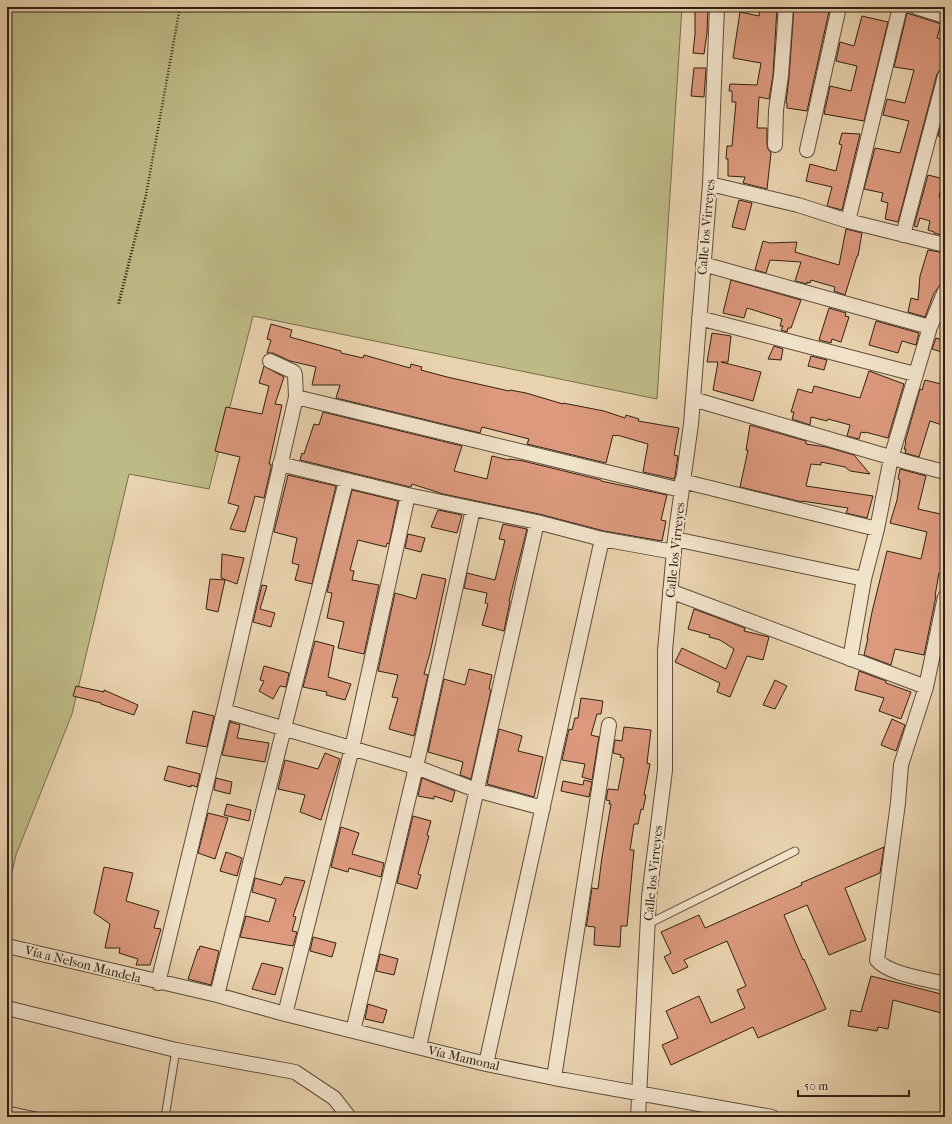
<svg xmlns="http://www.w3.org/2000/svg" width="952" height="1124" font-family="'IM FELL French Canon',serif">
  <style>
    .green { fill: #beba85; stroke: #786d4c }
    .building { fill: #dc997d; stroke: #312014 }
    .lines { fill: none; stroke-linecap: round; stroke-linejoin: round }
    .service-casing { stroke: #5f4c3a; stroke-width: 9 }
    .minor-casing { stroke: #5f4c3a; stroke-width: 16 }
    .path { stroke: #312014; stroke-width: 2.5; stroke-dasharray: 1 2; stroke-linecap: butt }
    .service { stroke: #f1e2ca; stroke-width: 7 }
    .minor { stroke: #f1e2ca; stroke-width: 14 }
    .labels { text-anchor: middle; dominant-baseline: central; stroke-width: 4; stroke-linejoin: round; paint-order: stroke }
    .street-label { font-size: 13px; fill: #312014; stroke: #f1e2ca }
  </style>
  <rect width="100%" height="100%" fill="#e9d2ae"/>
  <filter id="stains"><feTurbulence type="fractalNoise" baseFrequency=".005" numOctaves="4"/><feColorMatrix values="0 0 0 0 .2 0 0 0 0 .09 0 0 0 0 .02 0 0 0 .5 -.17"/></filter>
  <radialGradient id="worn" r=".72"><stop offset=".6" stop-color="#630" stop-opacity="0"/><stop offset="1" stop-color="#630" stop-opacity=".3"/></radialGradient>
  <path class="green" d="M7,7H682L657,399L253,316L209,489L129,474L72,714L16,855L7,893Z"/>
  <path class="building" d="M695,7H708L707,33L704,54L693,53L695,34Z
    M760,7H777L773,75L769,99L759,97L757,128H767V145L768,149L771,153L767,189L743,183L745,177L728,176V159H726L727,146H732L736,102H732V91H729L730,84L757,85L761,63L733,58L740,12L759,16Z
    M794,7H830L807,111L787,108V103H786L789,77Z
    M907,13L941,24L937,38L945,40V46L942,58H944L941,69L937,74L898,222L885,219L888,203L881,201L883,193L864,189L875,148L900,153L909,121L883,115L887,99L905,103L914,70L894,67Z
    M862,16L888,22L864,121L824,114L830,86L851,91L857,66L836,61L840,42L854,46Z
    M694,68H706L704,97L691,96Z
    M941,125L945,126V138L938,136Z
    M842,133L860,134L842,210L827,206L832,187L806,181L810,164L836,171L842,145L839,144Z
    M928,175L944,179L939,197L945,199V236L934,233V232L928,230L930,221L920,218L917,227L914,226Z
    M739,200L752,203L745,230L732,227Z
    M846,229L862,233L858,256H857L845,295L834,291L835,287L811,280L810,283L807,282V284L795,281L801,262L770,260L766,273L755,270L763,241L770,243L797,242L795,252L839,265Z
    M928,250L945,253V278L943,277L941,284L934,293L925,317L908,312L911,298L918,300L920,276Z
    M731,280L801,300L791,328H788L787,332L781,330L783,326H780L782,319L747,308L744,318L723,313Z
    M829,308L846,313L845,316L849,317L841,342L832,339L831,343L819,340Z
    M876,321L919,333L916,345L902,341L898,353L869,345Z
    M271,324L292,330L290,337L341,351V353L363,358L364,355L410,368L411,364L422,367L421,370L447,377L509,391L510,390L526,393L563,404V403L604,411L625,418L626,415L639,419L638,421L679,428L674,455L678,456L675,476L674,479L643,472L648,444L617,435L616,436L613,435L606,463L527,444L529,439L482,427L480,433L336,398L340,385H312L316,367L290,361L273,353H267L271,340L267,339Z
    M712,333L731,336L728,362H721L761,372L753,401L713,390L718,362H707Z
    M936,338L945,341V353L932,349Z
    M774,346L783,349L781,360L768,359Z
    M811,356L827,360L824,370L808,366Z
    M264,366L284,377L275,404L282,405L269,464H271V468L264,498L255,496L245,532L230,529L239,506L228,503L240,457L215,451L226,407L262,414L269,386L259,383Z
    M869,371L904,384L888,438L865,432V433L861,432L859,439L847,436L850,425L828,419L827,421L811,417L810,425L792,419L794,412H791L798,389L812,393L814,386L860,398Z
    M925,380L945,385V415L942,425L930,421L919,457L905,453L906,449H904L906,443L905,442L920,389L922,390Z
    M323,412L462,446L454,471L487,479L492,456L509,460V459L523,461L601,480V481L667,495L661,520L666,521L662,541L604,531L539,514L443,494L412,484L411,487H410L300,460L302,453L304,454L314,424L319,425Z
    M750,425L806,441V444L826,447L854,455L870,474L850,471L845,467L821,462V465L811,464L806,486L873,496L867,518L846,513L848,508L802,501V502L740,487L748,450H746Z
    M900,469L926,476L918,509L945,515V567H943L942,574L939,573L935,596H936L924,655L895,649L891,665L864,655L868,638H867L872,612L887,551L921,559L927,532L890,523L897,500L900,480L898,479Z
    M288,475L336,486L312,584L295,580L299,565L292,563L297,538L274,532Z
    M352,490L398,501L389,544L387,543L386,547L358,540L350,570L354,571L352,580L379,585L364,654L338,648L344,622L327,618L332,593L327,592Z
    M438,510L462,515L457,533L431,527Z
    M503,524L527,529L509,601H510L504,631L482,625L488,604L485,603L487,593L464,588L467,573L495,580L505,540L499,539Z
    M408,534L425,538L421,552L405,548Z
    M222,554L244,558L237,584L221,578Z
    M422,574L446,579L430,653L424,674L428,675L414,736L389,729L398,698L392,697L398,675L378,671L395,593L416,599Z
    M210,579L225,580L218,612L206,609Z
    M262,585L267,586L260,609L275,613L271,627L253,622Z
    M694,609L745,628L744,631L769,637L763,660L747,656L730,697L717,692L720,683L675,662L682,648L726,669L734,649L720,640L709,637L710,635L688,629Z
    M315,641L334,646L328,677L351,684L345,700L326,695L327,692L303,687Z
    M264,666L289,673L286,687L280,686L273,699L259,691L264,681L260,680Z
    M469,669L492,675L489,689L491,690L471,779L460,775L463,762L428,752L444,679L465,685Z
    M859,671L886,681V683L911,692L901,719L879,711L884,698L855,690Z
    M775,680L787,686L775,709L763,705Z
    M76,686L104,692V690L138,705L134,715L101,704V703L73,696Z
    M581,698L603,701L601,714H597L591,735L599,737L592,780L582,777L585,764L562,760L569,729L572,730L575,718H578Z
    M193,711L214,716L207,747L186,743Z
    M892,719L905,725L896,751L881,745Z
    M230,722L240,725L237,738L269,743L265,762L222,755Z
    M624,727L651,730L647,763L650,764L644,795H646L643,810L641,809L638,824H634L630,850H634L627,926H621L620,947L594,945L595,927L586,926L587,923L592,888L598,889L602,857L611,804H609L610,801L606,800L608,789L618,790L624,758L620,757L621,755L613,753L615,740L622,741Z
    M499,729L522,736L518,751L543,757L534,797L487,784Z
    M325,753L340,759L321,820L300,812L305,795L278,789L285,760L318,769Z
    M168,766L200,774L197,787L191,785V787L164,780Z
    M216,778L232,782L230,794L214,790Z
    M422,778L455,791L452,802L434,796V799L418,796Z
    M584,780L592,782L589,797L561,791L563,781L583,785Z
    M227,804L251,810L249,821L224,815Z
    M208,813L228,818L215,859L198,853Z
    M413,816L431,821L427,835L429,836L418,874L421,875L417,889L397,883Z
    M341,827L359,833L352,854L384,863L381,877L349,868L348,872L331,867Z
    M884,847L880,873L845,888L866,940L829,955L807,905L784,915L803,960L804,959L826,1009L758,1038L753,1027L671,1065L662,1045L678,1038L666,1011L699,996L711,1023L745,1008L737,990L746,986L727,941L684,960L688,967L673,974L664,957L671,953L661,932L699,915L705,928L802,885L801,883Z
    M226,852L242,858L237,876L220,871Z
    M104,867L133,873L126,901L159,911L154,928L161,929L150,965H136L138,959L119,953L120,948H105L110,924L94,913Z
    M285,877L305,881L293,916L296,917L292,931L297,932L293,946L240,937L246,916L269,922L276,899L252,892L255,878L281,885Z
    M313,937L336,943L332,957L310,951Z
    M200,946L219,951L211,985L188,979L198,949L199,950Z
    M380,954L398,959L394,975L376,971Z
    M262,963L283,968L275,995L252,989Z
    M871,976L945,995V1014L893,1000L888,1029L878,1027L877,1031L848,1026L851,1010L861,1012Z
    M368,1004L387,1010L383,1023L365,1019Z"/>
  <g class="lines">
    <g class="service-casing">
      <path id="service" d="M648,924L795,851
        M7,1110L40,1117
        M165,1117L176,1050"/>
    </g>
    <g class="minor-casing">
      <path id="minor" d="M916,7L945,16
        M775,145L776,110L781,76L786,7
        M807,150L839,7
        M710,184L798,205L848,221L945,245
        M848,221L900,7
        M903,235L945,76
        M703,264L930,327
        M699,318L915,374
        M296,397L681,490
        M693,399L910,463L945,472
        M280,464L408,495L537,522L602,539L674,552
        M682,481L877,529
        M675,539L864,579
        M670,591L926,687
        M945,597L926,687L901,765L898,803L877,960C888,974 927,979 945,984
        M850,659L864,579L877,529L891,458L930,327L945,291
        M224,711L416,767L476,790L543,808
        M7,946L217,995L285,1014L486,1064L554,1078L772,1117
        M158,983L224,711L296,397L295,375L294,372L270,361
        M217,995L346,481
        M7,1008L176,1050L295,1072L334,1098L349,1117
        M285,1014L352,748L408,495
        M353,1031L416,767L473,509
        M419,1047L537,522
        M486,1064L602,539
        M554,1078L609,725
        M638,1117L649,897L665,770V651L675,539L691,424L710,184L717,7"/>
    </g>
    <path class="path" d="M146,195L118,304H119L146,195L180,7"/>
    <use href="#service" class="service"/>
    <use href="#minor" class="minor"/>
  </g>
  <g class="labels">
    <g class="street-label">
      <text transform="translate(706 227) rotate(-85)">Calle los Virreyes</text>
      <text transform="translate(675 550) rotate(-84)">Calle los Virreyes</text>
      <text transform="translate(653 873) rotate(-84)">Calle los Virreyes</text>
      <text transform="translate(83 964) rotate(14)">Vía a Nelson Mandela</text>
      <text transform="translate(464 1058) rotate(13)">Vía Mamonal</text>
    </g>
  </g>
  <rect width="952" height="1124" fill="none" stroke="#e9d2ae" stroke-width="24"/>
  <rect x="8" y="8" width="936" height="1108" fill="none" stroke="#312014" stroke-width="2"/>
  <rect x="12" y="12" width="928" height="1100" fill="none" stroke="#312014"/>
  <path d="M798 1090v6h111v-6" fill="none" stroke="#312014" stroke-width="2"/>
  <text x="804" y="1090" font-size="12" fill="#312014" stroke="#f1e2ca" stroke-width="3" paint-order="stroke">50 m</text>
  <rect width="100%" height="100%" filter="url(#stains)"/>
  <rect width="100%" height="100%" fill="url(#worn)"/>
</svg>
